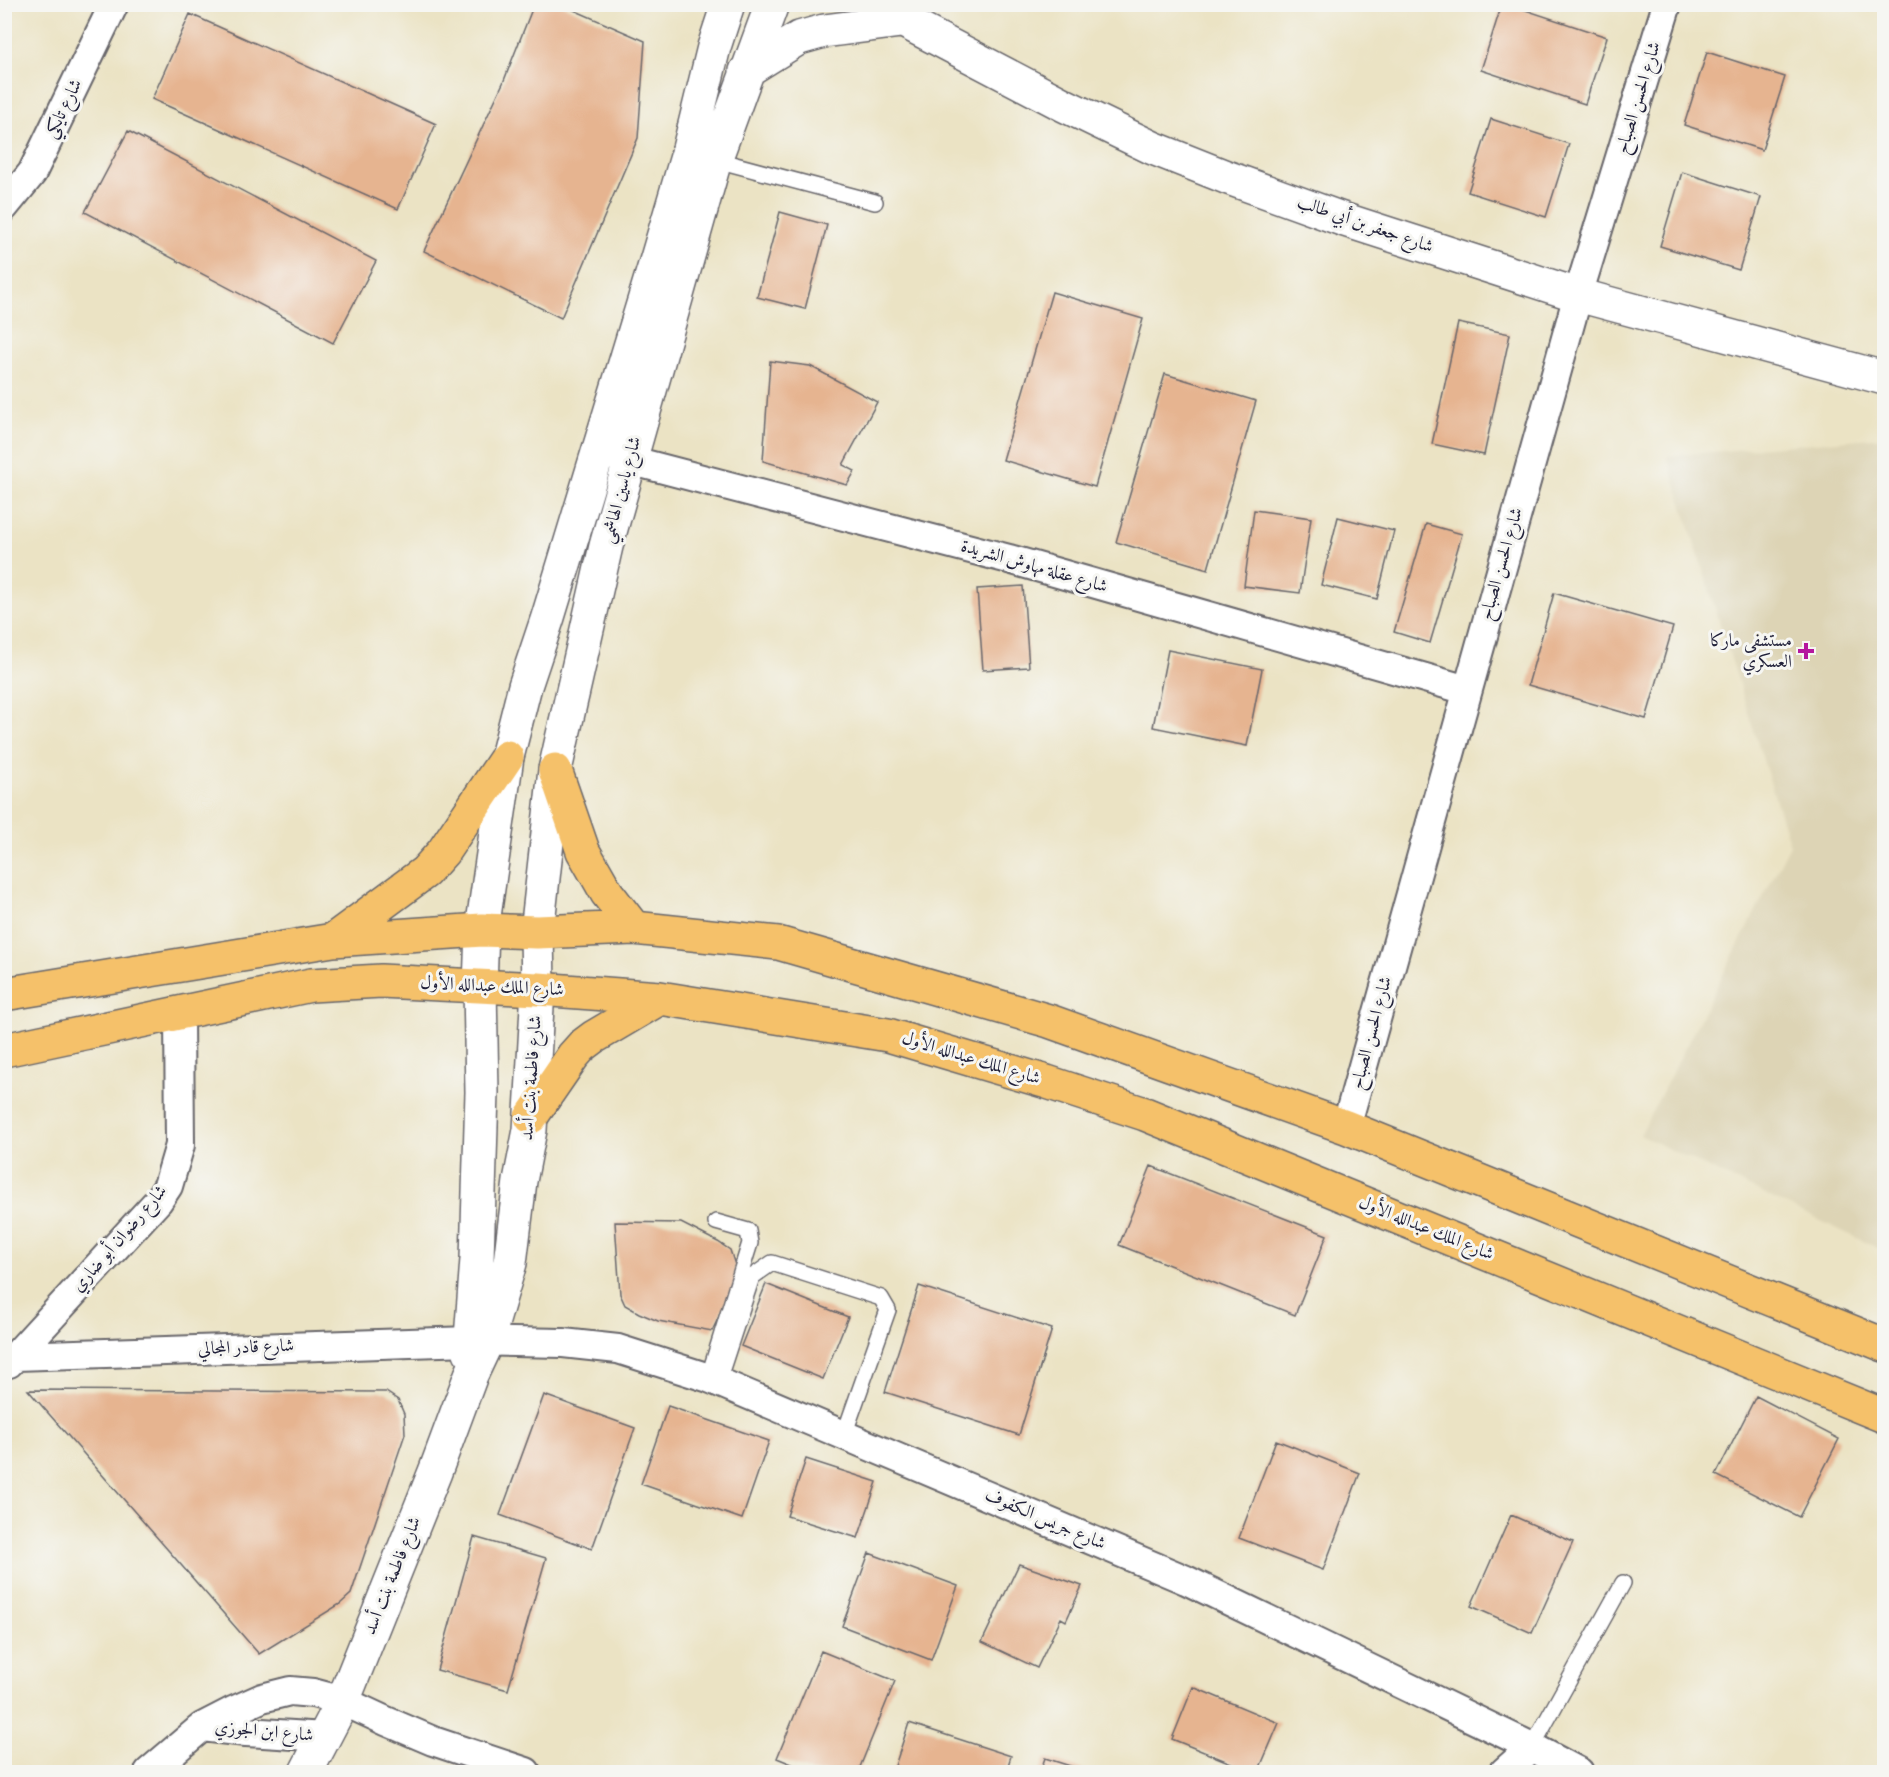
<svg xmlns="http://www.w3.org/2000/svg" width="1889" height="1777" font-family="'IM FELL English',Amiri,serif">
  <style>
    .built { fill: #ddd4b5 }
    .building { fill: #e6b490 }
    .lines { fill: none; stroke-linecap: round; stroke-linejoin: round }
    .service-casing { stroke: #68666b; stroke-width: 18 }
    .minor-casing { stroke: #68666b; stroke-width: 32 }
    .tertiary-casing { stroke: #68666b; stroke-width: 36 }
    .primary-casing { stroke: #68666b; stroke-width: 36 }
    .service { stroke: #fff; stroke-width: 15 }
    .minor { stroke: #fff; stroke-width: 28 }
    .tertiary { stroke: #fff; stroke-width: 33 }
    .primary { stroke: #f5c16b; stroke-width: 33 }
    .poi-dot { fill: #b5179e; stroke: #f6f6f2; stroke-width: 2 }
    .labels { text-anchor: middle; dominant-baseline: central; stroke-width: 6; stroke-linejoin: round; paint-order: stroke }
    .street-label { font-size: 18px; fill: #22223b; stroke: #f6f6f2 }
    .poi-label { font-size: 18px; fill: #22223b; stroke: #f6f6f2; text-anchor: end }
  </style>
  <rect width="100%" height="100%" fill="#f6f6f2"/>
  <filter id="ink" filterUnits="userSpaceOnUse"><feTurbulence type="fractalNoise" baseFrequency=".0167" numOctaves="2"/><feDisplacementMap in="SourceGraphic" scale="12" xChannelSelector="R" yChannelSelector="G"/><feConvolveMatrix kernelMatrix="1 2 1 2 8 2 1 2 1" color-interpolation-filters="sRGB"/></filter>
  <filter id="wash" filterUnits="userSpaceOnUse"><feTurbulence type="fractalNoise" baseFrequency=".008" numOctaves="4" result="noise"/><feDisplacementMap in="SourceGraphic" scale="24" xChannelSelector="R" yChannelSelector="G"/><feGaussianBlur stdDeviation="1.35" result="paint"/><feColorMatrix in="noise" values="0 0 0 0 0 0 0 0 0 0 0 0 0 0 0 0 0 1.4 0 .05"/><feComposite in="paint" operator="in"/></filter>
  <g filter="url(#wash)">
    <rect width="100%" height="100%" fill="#ebe3c4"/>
    <path class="built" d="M1884,437V1251L1640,1135L1790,845L1667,456Z"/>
    <g id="blocks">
      <path class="building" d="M534,4H560L645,41L638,138L561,318L424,251L503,83Z
        M1502,4H1507L1607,37L1585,104L1481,70Z
        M190,14L436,124L398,209L152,99Z
        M1707,52L1785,77L1762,150L1684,125Z
        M1491,119L1569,144L1546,217L1468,192Z
        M128,131L376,261L333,343L85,212Z
        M1682,172L1761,197L1739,270L1660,246Z
        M780,212L827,225L805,309L757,297Z
        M1052,292L1143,319L1095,487L1003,460Z
        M1458,323L1510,334L1484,455L1432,444Z
        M770,361L810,366L877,402L843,465L855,471L847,485L763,461Z
        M1165,374L1256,401L1208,569L1116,542Z
        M1254,510L1311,518L1300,593L1244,586Z
        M1338,517L1394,531L1377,599L1321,585Z
        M1426,524L1462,534L1430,643L1394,632Z
        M1023,586L1029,667L983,670L977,589Z
        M1554,593L1673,627L1646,719L1528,685Z
        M1168,650L1262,669L1247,746L1153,727Z
        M1151,1166L1327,1235L1295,1315L1119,1245Z
        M615,1222L681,1223L718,1242L730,1250L736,1268L735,1283L712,1331L658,1321L639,1313L625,1305L620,1294Z
        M766,1284L848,1317L823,1379L741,1346Z
        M919,1286L1052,1329L1019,1435L885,1392Z
        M28,1390L386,1392L398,1400L404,1414L405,1434L351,1594L340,1604L259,1654Z
        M544,1395L635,1428L592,1549L500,1515Z
        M1756,1396L1839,1439L1799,1517L1716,1475Z
        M668,1406L769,1441L742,1519L641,1484Z
        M1276,1440L1360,1473L1323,1570L1239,1538Z
        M806,1459L877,1482L858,1538L787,1516Z
        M1511,1515L1573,1542L1532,1633L1471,1606Z
        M474,1537L546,1558L508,1690L437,1670Z
        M869,1553L958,1586L931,1660L842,1626Z
        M1019,1564L1082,1586L1066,1621L1061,1618L1037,1668L982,1642Z
        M821,1651L895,1681L858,1772H811L777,1758Z
        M1193,1687L1279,1723L1258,1772H1253L1172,1739Z
        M909,1723L1011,1756L1006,1772H893Z
        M1045,1758L1089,1772H1040Z"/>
    </g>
  </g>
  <g filter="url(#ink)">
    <use href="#blocks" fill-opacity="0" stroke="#68666b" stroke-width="1.5"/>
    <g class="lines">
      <g class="service-casing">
        <path id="service" d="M713,159L875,202
          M712,1366L750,1243L748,1231L716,1222
          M718,1381L752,1277L772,1263L881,1298L888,1310L844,1435
          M1532,1747L1623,1583"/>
      </g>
      <g class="minor-casing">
        <path id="minor" d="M4,207L32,173L114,4
          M610,455L1009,559L1467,690
          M1346,1127L1578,295L1667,4
          M4,1358L16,1356L470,1341L563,1343L618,1349L709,1378L1186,1580L1532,1747L1579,1772
          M9,1363L158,1201L168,1186L180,1145L179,1014
          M202,1727L246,1732L325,1737
          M149,1772L202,1727L235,1710L262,1698L290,1691L313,1693L343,1701L386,1721L433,1741L526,1772
          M1504,1772L1532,1747"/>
      </g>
      <g class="tertiary-casing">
        <path id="tertiary" d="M871,4L1064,105L1153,148L1226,177L1342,219L1578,295L1884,378
          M746,71L799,38L824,31L901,21
          M470,1352L477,1259L482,1092L480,987L482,930L507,757L525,686L548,617L658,255L688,153L714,47L728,4
          M306,1772L343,1701L435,1472L471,1375L487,1341L510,1263L520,1181L530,1130L538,989L537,932L555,770L606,546L715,160L772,4"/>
      </g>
      <g class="primary-casing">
        <path id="primary" d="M555,770L583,851L607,893L634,928
          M333,940L425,872L443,852L507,757
          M4,994L333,940L482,930L537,932L634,928L778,943L1049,1021L1346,1127L1884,1345
          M4,1050L311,985L381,981L538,989L660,998L888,1035L1047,1082L1145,1114L1884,1416
          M531,1117L573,1056L582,1046L594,1037L660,998"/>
      </g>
      <use href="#service" class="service"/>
      <use href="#minor" class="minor"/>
      <use href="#tertiary" class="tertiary"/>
      <use href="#primary" class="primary"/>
    </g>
  </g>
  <path class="poi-dot" d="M1803 642h6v6h6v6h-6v6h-6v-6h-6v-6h6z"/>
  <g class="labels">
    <g class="street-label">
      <text transform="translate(1639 98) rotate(-73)">شارع الحسن الصباح</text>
      <text transform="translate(64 109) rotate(-64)">شارع تايكي</text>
      <text transform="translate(1365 225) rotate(19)">شارع جعفر بن أبي طالب</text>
      <text transform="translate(622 490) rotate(-75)">شارع ياسين الهاشمي</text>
      <text transform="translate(1502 564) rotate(-74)">شارع الحسن الصباح</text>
      <text transform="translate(1034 567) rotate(16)">شارع عقلة مهاوش الشريدة</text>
      <text transform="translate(492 987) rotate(3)">شارع الملك عبدالله الأول</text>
      <text transform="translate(1372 1033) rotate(-75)">شارع الحسن الصباح</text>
      <text transform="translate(971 1059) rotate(17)">شارع الملك عبدالله الأول</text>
      <text transform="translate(532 1078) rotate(-86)">شارع فاطمة بنت أسد</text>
      <text transform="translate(1426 1229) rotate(22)">شارع الملك عبدالله الأول</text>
      <text transform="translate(120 1239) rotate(-49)">شارع رضوان أبو ضاري</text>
      <text transform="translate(246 1348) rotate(-2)">شارع قادر المجالي</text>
      <text transform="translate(1045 1520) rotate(23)">شارع جريس الكفوف</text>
      <text transform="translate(393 1576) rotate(-68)">شارع فاطمة بنت أسد</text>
      <text transform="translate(264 1732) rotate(5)">شارع ابن الجوزي</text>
    </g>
    <g class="poi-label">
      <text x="1792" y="641">مستشفى ماركا<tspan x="1792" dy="21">العسكري</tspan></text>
    </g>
  </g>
  <rect width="1889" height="1777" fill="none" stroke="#f6f6f2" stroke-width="24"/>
</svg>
